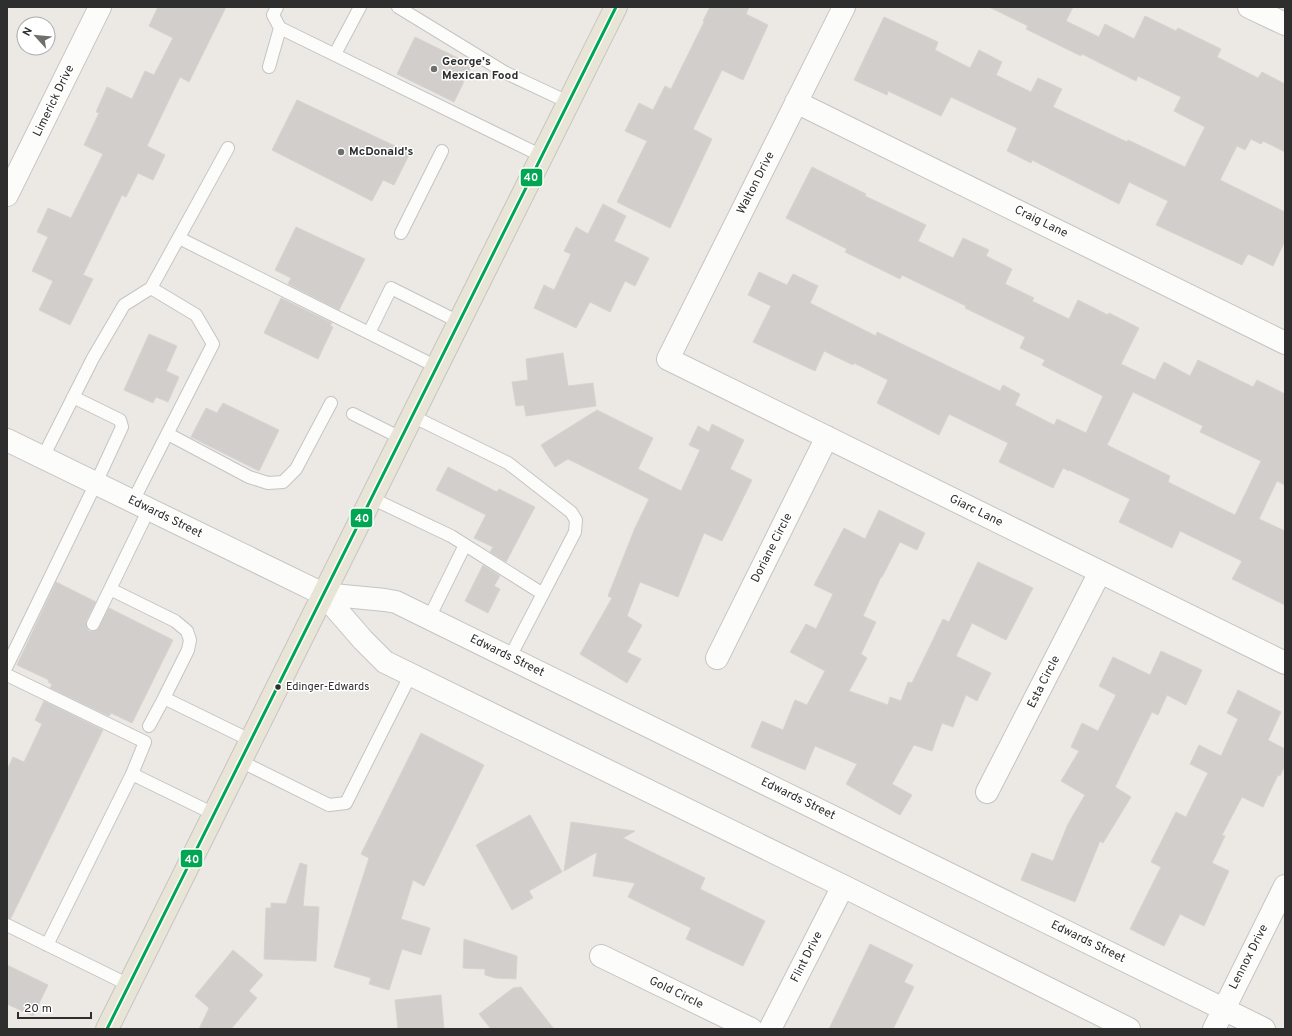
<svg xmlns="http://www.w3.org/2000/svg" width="1292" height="1036" font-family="Overpass,sans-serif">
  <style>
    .building { fill: #d1cecb; stroke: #d7d4d0; fill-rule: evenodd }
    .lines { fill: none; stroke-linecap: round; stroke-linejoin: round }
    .lane-casing { stroke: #c5c4c5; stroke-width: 14 }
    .street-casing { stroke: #c5c4c5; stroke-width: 24 }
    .secondary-casing { stroke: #c5c4c5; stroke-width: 24 }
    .primary-casing { stroke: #c6c5c4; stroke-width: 24 }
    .lane { stroke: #fcfcfb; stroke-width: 12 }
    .street { stroke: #fcfcfb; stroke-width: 22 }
    .secondary { stroke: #fcfcfb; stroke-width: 22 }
    .primary { stroke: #e8e4d6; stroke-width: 22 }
    .bus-1-casing { stroke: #fff; stroke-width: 6 }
    .bus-1 { stroke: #00a651; stroke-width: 3 }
    .poi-dot { fill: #706f6e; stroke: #fff; stroke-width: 1.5 }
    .bus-dot { fill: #2e2e2e; stroke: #fff; stroke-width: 1.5 }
    .labels { text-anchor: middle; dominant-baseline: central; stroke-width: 3; stroke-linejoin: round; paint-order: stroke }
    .bus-label { font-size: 11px; fill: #2e2e2e; stroke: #fff; text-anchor: start }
    .poi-label { font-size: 12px; font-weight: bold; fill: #2e2e2e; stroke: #fff; text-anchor: start }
    .street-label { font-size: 12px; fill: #2e2e2e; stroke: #fff }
    .line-badge { stroke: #fff; stroke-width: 1.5 }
    .badge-label { font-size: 11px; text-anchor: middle; font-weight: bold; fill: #fff }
  </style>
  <rect width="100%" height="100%" fill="#ece8e4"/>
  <path class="building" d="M158,7H226L189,82L180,77L147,146L165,155L153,180L138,173L126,197L122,195L83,275L93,279L70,325L39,310L53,281L32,271L48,237L37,232L48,208L71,218L103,154L84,145L99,113L96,112L107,87L132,99L145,71L154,75L173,38L149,26Z
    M710,7H749L746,14L768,25L743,80L722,70L693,129L712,139L670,228L617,202L647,141L625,131L639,103L653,110L665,86L671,89L704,22L703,21Z
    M989,7H1073L1066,21L1099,37L1105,24L1134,39L1145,16L1176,31L1178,28L1221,49L1217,57L1258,78L1262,72L1285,84V152L1263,141L1261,144L1251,139L1245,150L1237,146L1220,180L1285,212V241L1273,266L1248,254L1242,265L1156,225L1168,201L1129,182L1119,204L1032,160L1031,163L1007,151L1017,128L951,97L941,116L888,91L887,95L854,80L884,17L938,42L935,50L970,68L979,50L1002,62L996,75L1031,92L1038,78L1062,89L1053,107L1127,142L1128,140L1185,167L1205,127L1174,111L1181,97L1138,76L1136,81L1082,54L1081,56L1026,29L1028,26Z
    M415,37L472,65L454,102L397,74Z
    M297,100L410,153L394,185L383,180L372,201L272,150Z
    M812,167L866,194L865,196L926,225L918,241L953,258L963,238L989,250L986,256L1012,269L1005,284L1034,298L1032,301L1069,319L1078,300L1108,315L1109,313L1139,328L1121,364L1155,380L1164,362L1190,376L1198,360L1253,387L1257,380L1285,394V485L1277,481L1259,519L1285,531V605L1232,579L1242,561L1180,531L1172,548L1119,522L1130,499L1069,470V471L1063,468L1053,488L999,462L1008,443L949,414L939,435L877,403L888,380L854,363L853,365L824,351L815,371L753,342L771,306L748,295L759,272L787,285L793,274L818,286L810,303L876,336L877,332L1000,391L1003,385L1020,394L1015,405L1054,425L1057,419L1086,433L1103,396L1042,365L1045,360L1020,348L1025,337L965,308L966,306L902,275L900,279L845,252L847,249L786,218ZM1133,392L1203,426L1200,432L1261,461L1235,515L1168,482L1170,476L1107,445Z
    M603,204L626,216L614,241L649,258L635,286L625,281L610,312L590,302L576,328L534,308L544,285L554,290L571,254L564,251L576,227L588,234Z
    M296,227L365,259L339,310L288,284L291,278L275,270Z
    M281,298L332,323L330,326L333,327L318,359L264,333Z
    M149,334L177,346L166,371L179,377L168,402L156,397L153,403L124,390Z
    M563,353L568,386L593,383L596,406L526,416L524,405L516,406L512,382L528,380L526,359Z
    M223,403L279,430L259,471L191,437L206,408L217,413Z
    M597,410L653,438L638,469L681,491L700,450L689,445L698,426L709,432L712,424L744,440L730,469L752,480L722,541L704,533L678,597L640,582L627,616L642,625L627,652L641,659L627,683L580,654L612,598L608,596L635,528L649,499L568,459L555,467L541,445Z
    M448,467L497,492L499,489L535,507L506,562L490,552L493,547L474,538L486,515L436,490Z
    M879,510L925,533L917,550L900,542L882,577H881L863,616L876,622L861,654L867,658L849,691L888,705L890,697L901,701L908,682L912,683L943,619L949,622L978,562L1033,588L1006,640L972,623L956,656L991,673L977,701L966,695L953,727L942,723L932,751L914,745L892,784L912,795L900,815L846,784L857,764L815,746L805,770L751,747L762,721L783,730L795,700L807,705L825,671L790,652L806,624L816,629L833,594L814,585L844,528L865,539Z
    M483,565L500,576L494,586L500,589L488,613L465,601Z
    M56,582L96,602L86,621L87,628L89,631H93L97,630L109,608L173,640L132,723L111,713L109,716L50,688L52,684L48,682L49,680L17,665Z
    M1161,651L1202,670L1186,705L1167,695L1158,715L1152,712L1115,787L1131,797L1103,843L1100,841L1075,902L1021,880L1032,853L1053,861L1068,824L1085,795L1061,781L1079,751L1071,747L1082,723L1098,731L1116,695L1099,686L1113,657L1150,675Z
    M1238,690L1281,712L1268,740L1285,749V765L1280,776L1278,775L1263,807L1242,797L1222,835L1225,836L1212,863L1229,871L1204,926L1180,914L1164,946L1130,929L1161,867L1151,862L1176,812L1186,817L1208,773L1190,764L1199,745L1221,756L1238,719L1227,713Z
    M44,701L103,730L11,918H7V770L13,757L24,762L42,724L35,720Z
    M421,733L484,765L424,886L413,880L401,919L430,928L421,955L402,949L389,990L369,984L371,978L334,967L369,858L361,854Z
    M530,815L562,872L529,891L533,898L512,910L476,845Z
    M571,822L635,831L623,838L705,878L700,889L765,921L743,966L686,939L691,928L628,897L635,883L593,876L597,852L564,871Z
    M300,863L307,865L303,906L319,907L316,961L264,959L266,908H271V903L286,904Z
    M464,939L517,956L516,979L495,978L485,975V969L463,968Z
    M870,944L913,965L904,982L914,987L893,1029H829Z
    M233,950L263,975L249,991L257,998L231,1029H199L209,1008L195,996Z
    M7,965L48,985L33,1016L7,1004Z
    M521,987L554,1029H491L479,1014L513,988Z
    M441,995L444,1029H398L395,1000Z"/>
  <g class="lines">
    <g class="lane-casing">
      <path id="lane" d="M277,7L273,15L280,28L542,156
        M398,7L506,73L568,102
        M335,54L360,7
        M269,67L280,28
        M401,233L442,151
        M179,238L437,367
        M369,333L391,288L459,322
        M353,414L401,438
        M412,416L508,463L571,512L576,520L575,532L510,657
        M168,434L249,477L268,483L283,482L296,469L331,403
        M43,457L93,358L124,305L151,288
        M371,498L451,536L543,594
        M133,501L213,344L196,315L151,288L228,148
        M110,589L175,621L187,631L190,640L188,650L164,698
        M429,618L465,545
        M93,624L149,509
        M7,666L96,483L122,427L120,420L73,397
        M7,675L145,742L132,774L214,814
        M149,726L164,698L250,740
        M240,761L329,805L346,803L411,674
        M7,925L129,985
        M47,945L132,774"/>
    </g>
    <g class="street-casing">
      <path id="street" d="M844,7L668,359L1285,663
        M1249,7L1285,24
        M796,102L1285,343
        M7,195L100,7
        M717,658L827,437
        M987,792L1100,572
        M601,956L751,1029
        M770,1029L843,886
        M1214,1029L1285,886"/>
    </g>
    <g class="secondary-casing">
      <path id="secondary" d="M7,440L323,594L385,600L396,602L1264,1029
        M323,594L363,640L385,662L843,886L1129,1029"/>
    </g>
    <g class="primary-casing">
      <path id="primary" d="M107,1029L616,7"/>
    </g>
    <use href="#lane" class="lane"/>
    <use href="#street" class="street"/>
    <use href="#secondary" class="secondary"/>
    <use href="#primary" class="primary"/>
    <g class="bus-1-casing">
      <path id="bus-1" d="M107,1029L616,7"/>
    </g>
    <use href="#bus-1" class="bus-1"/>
  </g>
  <g class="poi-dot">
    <circle cx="434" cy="69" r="4"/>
    <circle cx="341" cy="152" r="4"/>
  </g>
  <circle class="bus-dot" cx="278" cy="687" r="3.5"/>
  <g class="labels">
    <g class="bus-label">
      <text x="286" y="687">Edinger-Edwards</text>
    </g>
    <g class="poi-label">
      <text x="442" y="62">George's<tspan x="442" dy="14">Mexican Food</tspan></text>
      <text x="349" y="152">McDonald's</text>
    </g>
    <g class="street-label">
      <text transform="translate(54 101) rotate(-64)">Limerick Drive</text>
      <text transform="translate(756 183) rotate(-63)">Walton Drive</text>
      <text transform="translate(1041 222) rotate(26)">Craig Lane</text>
      <text transform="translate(976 511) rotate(26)">Giarc Lane</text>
      <text transform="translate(165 517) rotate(26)">Edwards Street</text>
      <text transform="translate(772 548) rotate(-63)">Doriane Circle</text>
      <text transform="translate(507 656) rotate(26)">Edwards Street</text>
      <text transform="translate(1044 682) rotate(-63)">Esta Circle</text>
      <text transform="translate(798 799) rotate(26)">Edwards Street</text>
      <text transform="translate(1088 942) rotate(26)">Edwards Street</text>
      <text transform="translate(807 957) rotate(-63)">Flint Drive</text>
      <text transform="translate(1249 957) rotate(-63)">Lennox Drive</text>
      <text transform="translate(676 993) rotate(26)">Gold Circle</text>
    </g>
  </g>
  <g class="line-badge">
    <rect x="520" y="168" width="23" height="19" rx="4" fill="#00a651"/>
    <rect x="350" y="508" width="23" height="20" rx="4" fill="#00a651"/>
    <rect x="180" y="849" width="23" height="19" rx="4" fill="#00a651"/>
  </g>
  <g class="badge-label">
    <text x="531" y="181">40</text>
    <text x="362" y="522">40</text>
    <text x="192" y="863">40</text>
  </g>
  <rect width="1292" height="1036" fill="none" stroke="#2e2e2e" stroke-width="16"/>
  <g transform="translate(36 36) rotate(297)"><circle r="19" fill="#ffffff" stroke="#ababab"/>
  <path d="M0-3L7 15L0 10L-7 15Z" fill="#706f6e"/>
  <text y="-6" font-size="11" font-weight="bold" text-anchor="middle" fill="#2e2e2e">N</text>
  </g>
  <path d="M18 1012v6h73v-6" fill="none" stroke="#2e2e2e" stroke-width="2"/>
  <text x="24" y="1012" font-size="12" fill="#2e2e2e" stroke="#ffffff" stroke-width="3" paint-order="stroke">20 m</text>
</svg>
